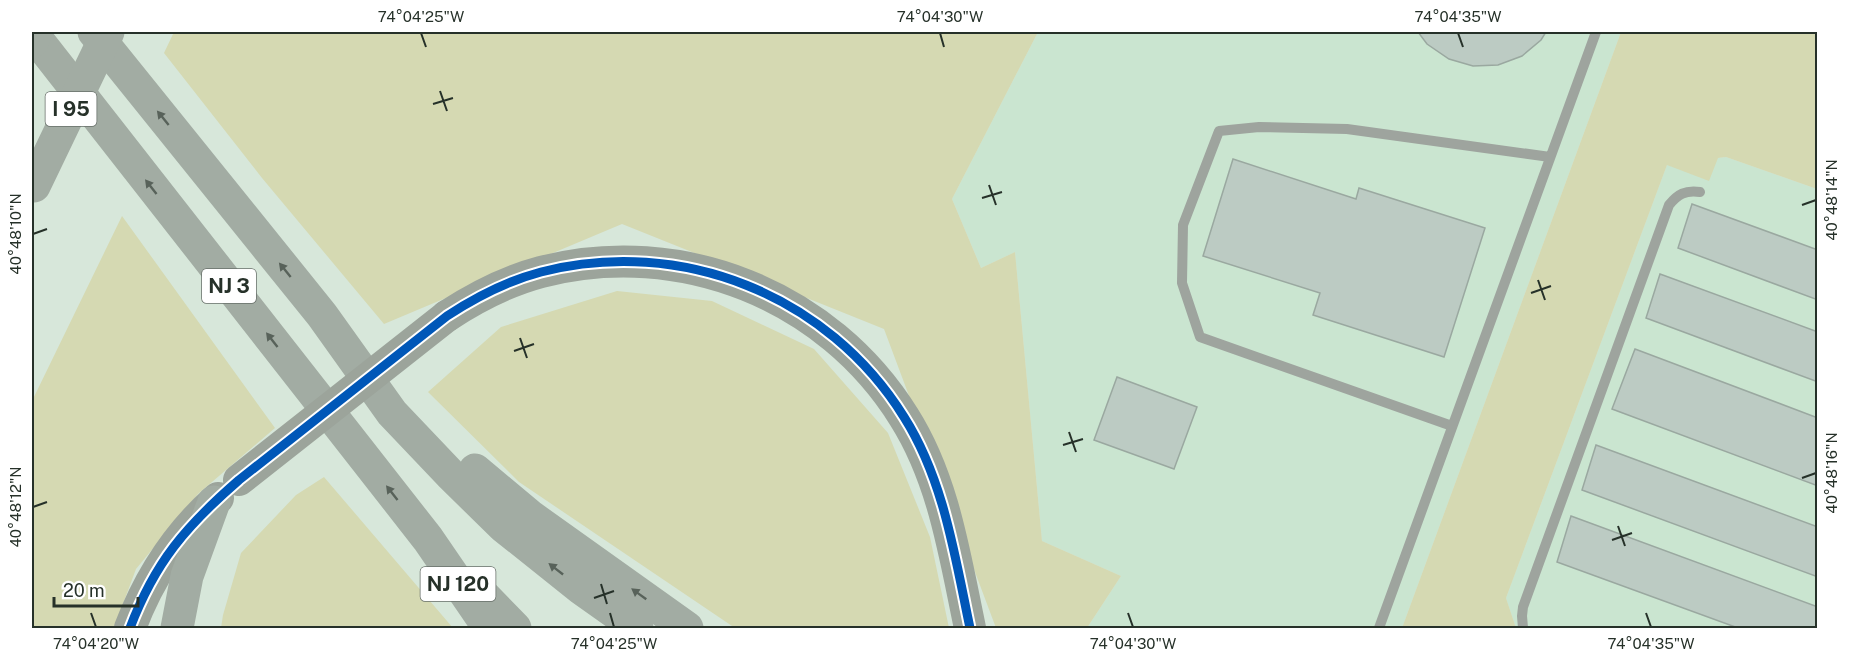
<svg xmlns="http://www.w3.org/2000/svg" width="1849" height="660" font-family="'Public Sans',sans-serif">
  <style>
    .built { fill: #cae5d0 }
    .green { fill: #d5d9b2 }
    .building { fill: #bccbc3; stroke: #9aa8a0; stroke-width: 1.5 }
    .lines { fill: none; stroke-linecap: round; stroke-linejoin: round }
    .lane { stroke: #9ea49e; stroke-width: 10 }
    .secondary { stroke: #9ca49b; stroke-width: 32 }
    .highway { stroke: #a2aca3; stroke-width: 33 }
    .secondary-bridge { stroke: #9ca49b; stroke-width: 32 }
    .highway-bridge { stroke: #a2aca3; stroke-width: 33 }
    .cycleway-casing { stroke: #fff; stroke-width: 13 }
    .cycleway { stroke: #0057b8; stroke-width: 9 }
    .oneway { fill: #58625a }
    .ticks { fill: none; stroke: #263129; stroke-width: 2 }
    .labels { text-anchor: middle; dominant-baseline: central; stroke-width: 6; stroke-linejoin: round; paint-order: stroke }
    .shield { fill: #fff; stroke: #676f69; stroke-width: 1.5 }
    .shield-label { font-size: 20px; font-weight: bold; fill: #263129 }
    .neatline { fill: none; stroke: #263129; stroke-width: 2 }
    .ticks-label { font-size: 15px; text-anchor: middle; fill: #263129 }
  </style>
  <rect width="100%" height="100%" fill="#d7e7da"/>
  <path class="built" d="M1038,32H1621L1402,628H1087L1121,576L1042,541L1015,252L981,268L952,199Z
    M1726,157L1817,189V628H1516L1506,598L1667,165Z"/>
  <path class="green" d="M174,32H1038L952,199L981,268L1015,252L1042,541L1121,576L1087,628H996L884,329L622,224L384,324L262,178L164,53Z
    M1621,32H1817V189L1726,157L1718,158L1709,181L1667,165L1506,598L1516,628H1402Z
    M122,216L275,428L198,494L136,569L114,628H32V401Z
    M617,291L712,301L814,349L888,433L930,537L949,628H735L519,482L428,392L501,327Z
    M324,477L453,628H221L223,615L241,553L296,495Z"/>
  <path class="building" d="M1418,32H1546L1541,40L1522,56L1498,65L1473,66L1449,59L1427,44Z
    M1233,159L1356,199L1359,188L1485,228L1444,357L1313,315L1320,293L1203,256Z
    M1692,204L1818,250V300L1678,248Z
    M1660,274L1818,332V382L1646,318Z
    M1635,349L1818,418V486L1612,409Z
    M1117,377L1197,407L1174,469L1094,440Z
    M1596,445L1818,527V577L1582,490Z
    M1571,516L1818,607V628H1738L1557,562Z"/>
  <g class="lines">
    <path class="lane" d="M1452,426L1200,337L1182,283L1183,225L1219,131L1259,127L1347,129L1550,157
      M1379,628L1596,32
      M1523,628L1522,616L1523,607L1669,205C1678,194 1685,190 1700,192"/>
    <path class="secondary" d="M447,316C476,297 507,281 541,272C681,236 828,295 904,417C944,480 955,557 970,628
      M130,628C149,578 177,534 218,498"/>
    <path class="highway" d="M94,32L322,315L392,413L450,474L503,526L582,589L637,628
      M32,33L428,539L489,628
      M475,470L530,516L687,628
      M480,592L515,628
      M177,628L187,576L214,502"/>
    <path class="secondary-bridge" d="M239,480L447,316"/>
    <path class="highway-bridge" d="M32,42L36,32
      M34,186L108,32"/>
    <g class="cycleway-casing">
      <path id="cycleway" d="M130,628C155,562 186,526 239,480L447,316C476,297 507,281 541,272C681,236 828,295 904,417C944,480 955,557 970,628"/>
    </g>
    <use href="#cycleway" class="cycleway"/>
  </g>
  <defs><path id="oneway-solid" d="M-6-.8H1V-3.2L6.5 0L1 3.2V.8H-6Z" transform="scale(1.5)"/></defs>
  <g class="oneway">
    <use href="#oneway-solid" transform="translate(163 118) rotate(-129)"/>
    <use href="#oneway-solid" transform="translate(151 187) rotate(-128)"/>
    <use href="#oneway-solid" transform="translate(285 270) rotate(-129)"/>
    <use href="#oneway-solid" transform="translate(272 340) rotate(-128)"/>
    <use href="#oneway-solid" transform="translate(392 493) rotate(-128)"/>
    <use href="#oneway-solid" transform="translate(556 569) rotate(-142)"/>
    <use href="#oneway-solid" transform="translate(639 594) rotate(-144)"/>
  </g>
  <path class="ticks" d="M421,33L426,47M940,33L944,47M1458,33L1463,47M440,91L447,111M433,104L453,98M989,185L996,205M982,198L1002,192M1802,205L1816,200M33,234L47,229M1538,280L1545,300M1531,293L1551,286M520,338L527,358M514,351L534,344M1069,432L1076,452M1063,445L1083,439M1802,478L1816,473M33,507L47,502M1618,526L1625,546M1612,540L1632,533M601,584L607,604M594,598L614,591M91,613L96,627M610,613L614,627M1128,613L1133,627M1646,613L1651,627"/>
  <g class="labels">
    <g class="shield">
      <rect x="45.5" y="92" width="51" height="34" rx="4.5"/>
      <rect x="202" y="269" width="54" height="34" rx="4.5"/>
      <rect x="420.5" y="567" width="75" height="34" rx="4.5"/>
    </g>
    <g class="shield-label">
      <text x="71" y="109">I 95</text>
      <text x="229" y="286">NJ 3</text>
      <text x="458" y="584">NJ 120</text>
    </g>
  </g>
  <rect width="1849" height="660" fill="none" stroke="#ffffff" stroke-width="66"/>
  <path d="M54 597v9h84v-9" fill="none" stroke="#263129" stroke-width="3"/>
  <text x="63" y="597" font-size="18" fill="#263129" stroke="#ffffff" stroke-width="4.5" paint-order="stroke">20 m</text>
  <rect x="33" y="33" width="1783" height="594" class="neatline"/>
  <g class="ticks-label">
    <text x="421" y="22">74°04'25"W</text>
    <text x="940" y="22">74°04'30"W</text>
    <text x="1458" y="22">74°04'35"W</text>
    <text transform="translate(1832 200) rotate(-90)" y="5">40°48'14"N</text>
    <text transform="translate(16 234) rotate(-90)" y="5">40°48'10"N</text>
    <text transform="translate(1832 473) rotate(-90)" y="5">40°48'16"N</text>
    <text transform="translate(16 507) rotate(-90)" y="5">40°48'12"N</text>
    <text x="96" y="649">74°04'20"W</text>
    <text x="614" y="649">74°04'25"W</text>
    <text x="1133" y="649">74°04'30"W</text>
    <text x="1651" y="649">74°04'35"W</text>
  </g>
</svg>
